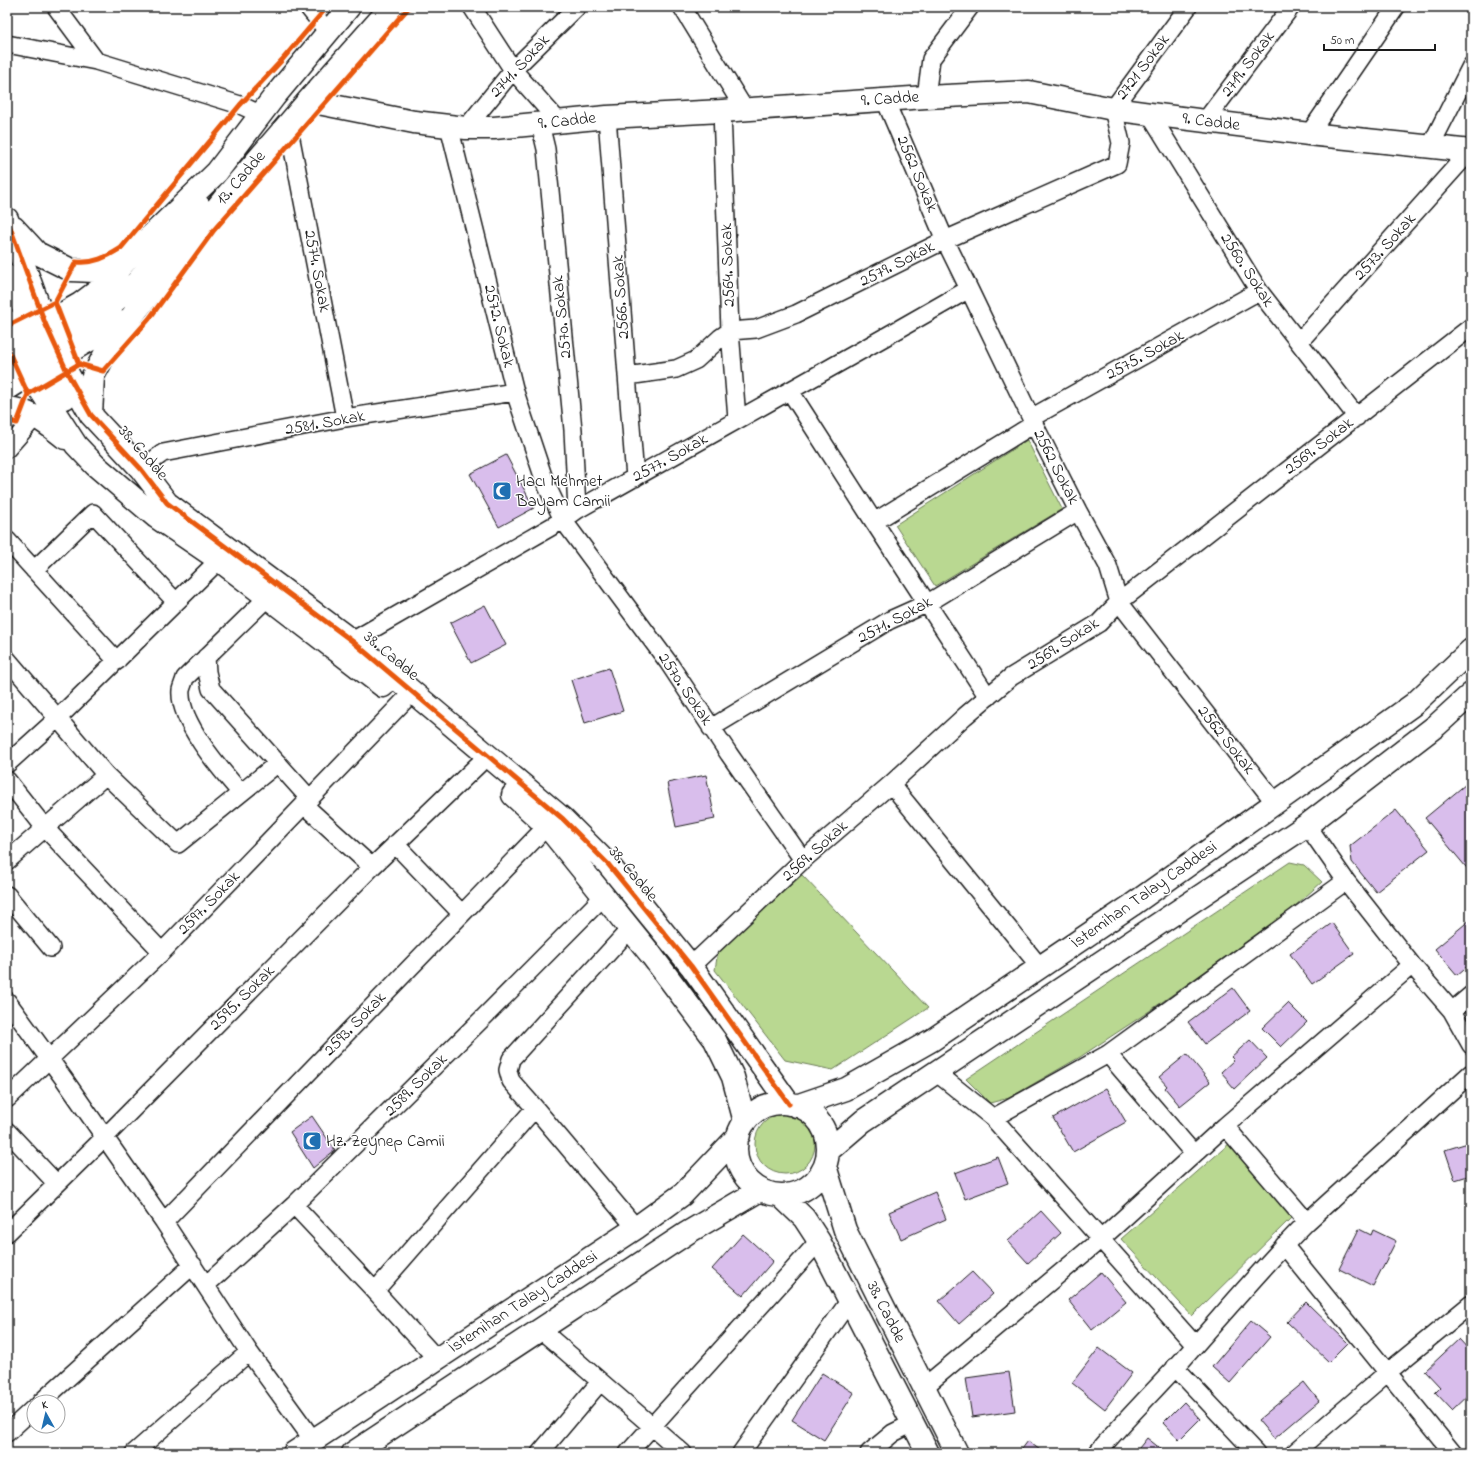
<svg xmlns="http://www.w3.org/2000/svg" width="1478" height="1460" font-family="'Indie Flower',sans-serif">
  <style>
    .green { fill: #b9d891; stroke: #6a7a56 }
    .building { fill: #d9beec; stroke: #1c1c1c }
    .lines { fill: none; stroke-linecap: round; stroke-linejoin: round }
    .street-casing { stroke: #1c1c1c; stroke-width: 20 }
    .secondary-casing { stroke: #1c1c1c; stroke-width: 25 }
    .street { stroke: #fff; stroke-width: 17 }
    .secondary { stroke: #fff; stroke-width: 22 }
    .cycleway-casing { stroke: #fff; stroke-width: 8 }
    .cycleway { stroke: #e8590c; stroke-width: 5 }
    .labels { text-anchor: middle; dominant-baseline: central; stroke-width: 3; stroke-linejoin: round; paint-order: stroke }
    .street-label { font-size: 17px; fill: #1c1c1c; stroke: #fff }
    .poi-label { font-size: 17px; fill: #1c1c1c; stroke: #fff; text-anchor: start }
  </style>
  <rect width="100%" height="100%" fill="#fff"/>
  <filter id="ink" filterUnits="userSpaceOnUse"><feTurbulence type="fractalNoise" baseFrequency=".025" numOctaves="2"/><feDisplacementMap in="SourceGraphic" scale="8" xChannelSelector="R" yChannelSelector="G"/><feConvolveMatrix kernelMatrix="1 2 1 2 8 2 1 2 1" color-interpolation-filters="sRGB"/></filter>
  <g filter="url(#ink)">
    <path class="green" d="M1027,440L1062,509L935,586L895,525Z
      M1290,862L1304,865L1322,882L1287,913L1148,1012L1080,1057L1009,1098L990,1103L966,1079Z
      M802,875L928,1008L833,1070L785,1060L715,970L718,951Z
      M755 1144a30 30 0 1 1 60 0a30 30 0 1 1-60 0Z
      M1230,1143L1292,1217L1192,1316L1121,1239Z"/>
    <path class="building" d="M506,455L534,508L499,527L470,474Z
      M485,605L506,645L471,663L450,623Z
      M609,668L623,711L585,723L571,680Z
      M706,775L715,819L676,827L667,783Z
      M1466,784L1471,790V873L1425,818Z
      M1396,810L1429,850L1376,892L1352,862L1350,846Z
      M1471,919V963L1457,975L1435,949Z
      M1332,923L1354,954L1312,984L1290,954Z
      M1233,988L1250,1011L1205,1044L1188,1022Z
      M1288,1003L1307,1022L1281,1047L1262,1028Z
      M1250,1040L1267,1058L1234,1089L1228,1082L1229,1081L1221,1072L1234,1060L1231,1057Z
      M1187,1054L1210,1082L1180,1106L1165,1088L1167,1086L1159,1077Z
      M1106,1088L1126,1122L1073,1152L1053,1118Z
      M312,1116L335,1150L313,1168L290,1132Z
      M1471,1142V1175L1455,1180L1445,1150Z
      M998,1157L1008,1183L965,1199L955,1173Z
      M935,1192L946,1219L901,1239L889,1212Z
      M1041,1211L1061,1233L1028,1263L1008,1241Z
      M1359,1229L1371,1235L1373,1230L1396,1241L1373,1286L1339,1269Z
      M743,1234L773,1261L743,1296L712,1269Z
      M972,1272L993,1294L959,1324L939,1301Z
      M1101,1272L1126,1302L1092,1330L1068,1300Z
      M1306,1302L1348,1343L1329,1362L1287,1322Z
      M1251,1321L1270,1337L1230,1383L1212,1367Z
      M1459,1339L1471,1352V1392L1452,1410L1435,1392L1440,1387L1425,1371Z
      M1099,1348L1132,1373L1105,1409L1072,1383Z
      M1009,1372L1015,1411L972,1417L966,1378Z
      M822,1373L854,1393L824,1440L792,1420Z
      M1304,1382L1319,1401L1274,1439L1258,1420Z
      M1184,1402L1200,1419L1179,1440L1163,1423Z
      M1147,1438L1166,1453H1135Z
      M1028,1441L1044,1453H1019Z"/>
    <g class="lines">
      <g class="street-casing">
        <path id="street" d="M56,7L96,61
          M308,7L328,32
          M472,7L513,70L559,122
          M682,7L745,110
          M7,44L96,61L240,105L260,114
          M926,97L931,59L970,7
          M885,100L945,240L969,289L1031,418L1078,511L1108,566L1119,602L1276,804
          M722,111L730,331L737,419
          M1150,114L1259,291L1357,417
          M607,117L635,478
          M1205,121L1291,7
          M288,124L345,418
          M540,124L546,149L573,430L577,510
          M449,126L515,392L545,482L563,520L668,662L729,754L803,860
          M466,128L513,70L577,7
          M1309,134L1396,7
          M1430,147L1471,66
          M1299,342L1470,151
          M627,376L676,369L696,360L720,338L730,331L756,329L796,314L945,240L1117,164L1121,143L1113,109L1188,7
          M790,391L874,522L988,697
          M1031,418L1259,291
          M7,449L36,416
          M141,469L163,453L345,418L515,392
          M874,522L1034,424
          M7,540L117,661
          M34,570L93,513L176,602
          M352,641L563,520L577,510C708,436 839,364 969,289
          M206,657L207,672L211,689L309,798
          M7,659L106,775L178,844L278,763
          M711,728L890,620L928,603L1078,511
          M7,764L58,718L219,560
          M7,780L45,828L162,952
          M891,784L1040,967
          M241,793C221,770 178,721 181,690C182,686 184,682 185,678L267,598
          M304,805L372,867
          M1307,825L1346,881L1412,965L1452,1011L1471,1045
          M395,844L462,914
          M7,861L106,775
          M7,895L51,948
          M630,929L511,1059L508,1070L511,1081L535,1108L636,1228
          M691,966L803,860L891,784L965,716L1011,677L1099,623L1119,602L1471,327
          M7,1001L64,1079L164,1222L249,1352L313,1440
          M1452,1011L1471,995
          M1108,1054L1194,1154
          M937,1073L993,1118L1195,1345
          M7,1099L162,952L404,701
          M993,1118L1108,1054L1346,881
          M1225,1126L1307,1222
          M7,1131L57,1184
          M294,1205L375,1291L436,1358
          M164,1222L547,826
          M7,1233L105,1137L372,867L479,764
          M1284,1245L1453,1453
          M206,1285L294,1205L483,1018L604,896
          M375,1291L535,1108
          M541,1330L683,1453
          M1175,1367L1256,1453
          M924,1387L1101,1239L1225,1126L1412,965
          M41,1402L193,1265
          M7,1433L34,1408
          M134,1453L249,1352
          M540,1453L600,1382
          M628,1453L819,1241
          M741,1453L850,1300
          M869,1453L893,1433L913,1423
          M1097,1453C1122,1423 1150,1395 1177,1366C1220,1318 1261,1268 1307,1222L1471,1073
          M1294,1453L1388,1372L1471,1304"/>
      </g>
      <g class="secondary-casing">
        <path id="secondary" d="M308,101L414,122L466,128H494L607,117L722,111L926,97L1029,92L1113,109L1150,114L1309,134L1471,151
          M7,219L45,323L69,376L91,415L141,469L167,503L352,641L563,819L608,864L691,966L789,1104
          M14,228L37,253L71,270L95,271L126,258
          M13,277L31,332L46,365L65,398
          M7,321L15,341L41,391L76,445L95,465L156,517L219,560L383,686
          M7,345L80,304L104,286L129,257L217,172L274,97L349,7
          M7,367L53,342L106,309L137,282L199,206
          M7,389L46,365L123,321
          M7,408C31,410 47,424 65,438
          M91,415L93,376L111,343L223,200L308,101L391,7
          M513,795L547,826L652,956L715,1040L733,1077L745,1122
          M736 1149a46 46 0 1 1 92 0a46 46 0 1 1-92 0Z
          M796,1106L846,1089L932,1040L1132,905L1414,704L1471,650
          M828,1151L863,1121L1307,825L1437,725L1471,694
          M825,1166L845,1230L957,1453
          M780,1195L804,1218L819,1241L928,1453
          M294,1453L636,1228L683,1194L739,1135
          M353,1453L687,1233L760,1190"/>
      </g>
      <use href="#street" class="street"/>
      <use href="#secondary" class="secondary"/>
      <g class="cycleway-casing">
        <path id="cycleway" d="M7,219L45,323L69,376L91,415L141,469L167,503L352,641L563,819L608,864L691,966L789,1104
          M55,302L76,262C93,264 107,257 121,248L240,105L282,60L327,7
          M7,326L55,302L79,364L28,394L17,423L7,420
          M7,348L28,394
          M79,364L103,371L149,319L214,230L409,7"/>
      </g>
      <use href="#cycleway" class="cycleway"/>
    </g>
  </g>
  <defs>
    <g id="mosque-square" transform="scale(1)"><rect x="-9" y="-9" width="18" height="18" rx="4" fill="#1f6fb2" stroke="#fff"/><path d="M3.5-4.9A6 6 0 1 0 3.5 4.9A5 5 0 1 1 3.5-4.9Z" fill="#fff"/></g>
  </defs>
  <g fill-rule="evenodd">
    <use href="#mosque-square" x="502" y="491"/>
    <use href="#mosque-square" x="312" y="1141"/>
  </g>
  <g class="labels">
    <g class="street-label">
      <text transform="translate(1248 64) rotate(-53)">2719. Sokak</text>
      <text transform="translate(520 66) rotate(-47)">2741. Sokak</text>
      <text transform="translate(1143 67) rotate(-53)">2721 Sokak</text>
      <text transform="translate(890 99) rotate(-4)">9. Cadde</text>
      <text transform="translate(567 121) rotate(-6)">9. Cadde</text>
      <text transform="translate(1211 122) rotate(7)">9. Cadde</text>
      <text transform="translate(917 174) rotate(67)">2562 Sokak</text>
      <text transform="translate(241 178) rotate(-49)">13. Cadde</text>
      <text transform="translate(1385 247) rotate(-48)">2573. Sokak</text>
      <text transform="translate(897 264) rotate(-27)">2579. Sokak</text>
      <text transform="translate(728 265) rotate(-92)">2564. Sokak</text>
      <text transform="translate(1247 270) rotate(57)">2560. Sokak</text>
      <text transform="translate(317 271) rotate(79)">2574. Sokak</text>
      <text transform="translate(621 297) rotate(-94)">2566. Sokak</text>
      <text transform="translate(562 317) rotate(-96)">2570. Sokak</text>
      <text transform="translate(499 326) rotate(76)">2572. Sokak</text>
      <text transform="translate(1145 355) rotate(-29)">2575. Sokak</text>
      <text transform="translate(325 423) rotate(-10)">2581. Sokak</text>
      <text transform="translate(1319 446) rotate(-38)">2569. Sokak</text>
      <text transform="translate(143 453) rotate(49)">38. Cadde</text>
      <text transform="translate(670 458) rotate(-29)">2577. Sokak</text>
      <text transform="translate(1056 467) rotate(63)">2562 Sokak</text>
      <text transform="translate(895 620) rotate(-28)">2571. Sokak</text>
      <text transform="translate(1063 644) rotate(-33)">2569. Sokak</text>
      <text transform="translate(391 656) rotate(40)">38. Cadde</text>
      <text transform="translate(685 689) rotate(56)">2570. Sokak</text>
      <text transform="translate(1226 740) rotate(52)">2562 Sokak</text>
      <text transform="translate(815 851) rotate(-42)">2569. Sokak</text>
      <text transform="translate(633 874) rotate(50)">38. Cadde</text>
      <text transform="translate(1144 895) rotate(-35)">İstemihan Talay Caddesi</text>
      <text transform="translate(209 903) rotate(-46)">2597. Sokak</text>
      <text transform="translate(242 998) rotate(-45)">2595. Sokak</text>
      <text transform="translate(355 1024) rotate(-46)">2593. Sokak</text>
      <text transform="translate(416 1085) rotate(-45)">2589. Sokak</text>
      <text transform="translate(523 1302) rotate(-33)">İstemihan Talay Caddesi</text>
      <text transform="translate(886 1312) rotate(63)">38. Cadde</text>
    </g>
    <g class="poi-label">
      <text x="516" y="481">Hacı Mehmet<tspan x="516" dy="20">Bayam Camii</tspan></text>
      <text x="326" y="1141">Hz. Zeynep Camii</text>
    </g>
  </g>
  <rect width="1478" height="1460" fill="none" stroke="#fff" stroke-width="24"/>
  <rect x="12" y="12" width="1454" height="1436" fill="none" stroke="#1c1c1c" stroke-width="1.5" filter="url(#ink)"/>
  <g transform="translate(46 1414) rotate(352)"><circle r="19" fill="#ffffff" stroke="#a4a4a4"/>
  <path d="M0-3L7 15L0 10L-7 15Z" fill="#1f6fb2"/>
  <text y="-6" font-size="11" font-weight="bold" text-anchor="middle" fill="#1c1c1c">K</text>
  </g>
  <path d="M1324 44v6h111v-6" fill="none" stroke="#1c1c1c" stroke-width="2"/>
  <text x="1330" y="44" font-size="12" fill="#1c1c1c" stroke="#ffffff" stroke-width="3" paint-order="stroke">50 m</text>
</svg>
